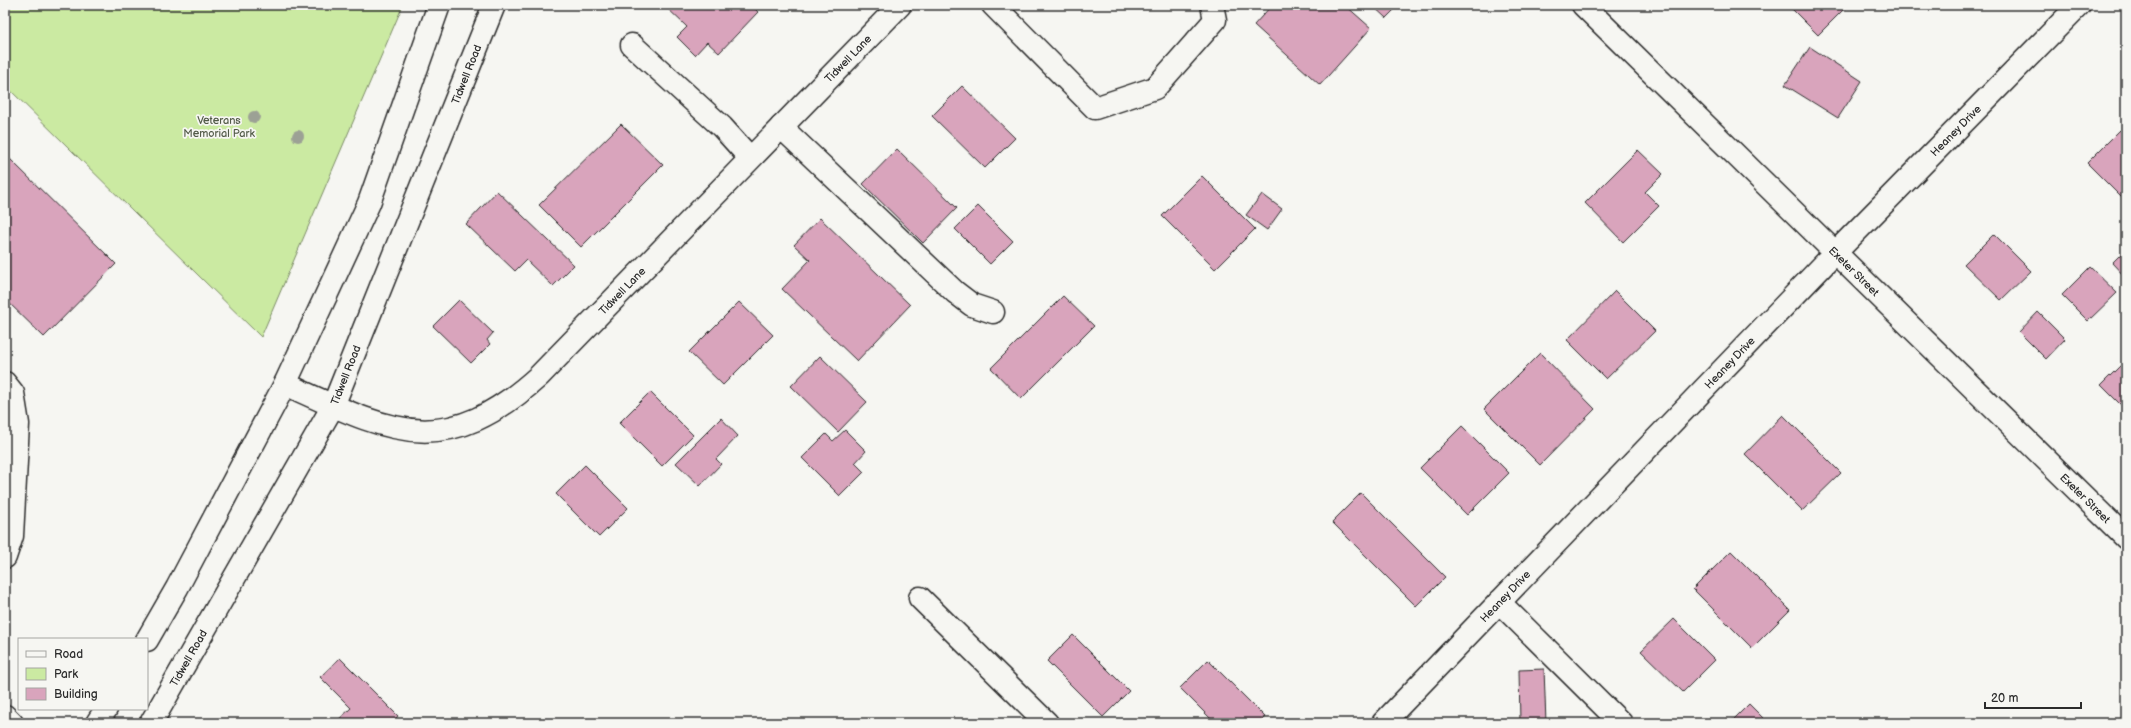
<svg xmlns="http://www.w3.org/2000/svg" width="2131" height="728" font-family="'Balsamiq Sans',sans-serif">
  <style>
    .green { fill: #cbeaa2; stroke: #7b8a66 }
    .building { fill: #d9a4bc; stroke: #2b2b2b }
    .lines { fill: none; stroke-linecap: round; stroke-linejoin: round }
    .minor-casing { stroke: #2b2b2b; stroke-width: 25 }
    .major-casing { stroke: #2b2b2b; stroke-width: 25 }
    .minor { stroke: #f6f6f2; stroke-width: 22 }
    .major { stroke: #f6f6f2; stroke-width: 22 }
    .tree { fill: #9ca195 }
    .labels { text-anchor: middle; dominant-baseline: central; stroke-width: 3.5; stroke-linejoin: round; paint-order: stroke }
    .street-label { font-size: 11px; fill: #2b2b2b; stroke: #f6f6f2 }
    .park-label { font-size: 11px; fill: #535b49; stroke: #f6f6f2 }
  </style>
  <rect width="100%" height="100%" fill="#f6f6f2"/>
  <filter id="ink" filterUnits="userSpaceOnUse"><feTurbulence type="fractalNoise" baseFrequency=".025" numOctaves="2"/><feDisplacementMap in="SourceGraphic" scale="8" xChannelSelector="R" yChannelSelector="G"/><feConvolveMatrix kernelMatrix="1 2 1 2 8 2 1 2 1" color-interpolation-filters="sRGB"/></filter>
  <g filter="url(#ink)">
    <path class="green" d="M5,5H403L261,337L5,85Z"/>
    <path class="building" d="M664,5H751L758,12L719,53L707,42L695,55L677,37L687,27Z
      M1272,5H1345L1371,28L1320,85L1254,25Z
      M1372,5H1399L1386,18Z
      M1797,5H1842L1845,8L1818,35L1792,9Z
      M1810,47L1862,81L1838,118L1785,85Z
      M962,86L1015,138L985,168L932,116Z
      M621,124L663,165L581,247L539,205Z
      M2120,130L2126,136V202L2087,163Z
      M897,149L957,208L923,243L863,184Z
      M1638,150L1663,174L1645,192L1659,206L1623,242L1585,203Z
      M5,154L116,264L44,337L5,299Z
      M1202,176L1255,229L1215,269L1162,216Z
      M497,191L574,265L553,286L526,260L515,271L466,224Z
      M1262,194L1282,209L1267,230L1246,215Z
      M978,206L1013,241L990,264L955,229Z
      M820,218L910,305L857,361L782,289L810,260L794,245Z
      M1994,234L2031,271L2001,300L1964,264Z
      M2126,249V278L2112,263Z
      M2090,267L2117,293L2088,321L2062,295Z
      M1615,291L1655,331L1606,379L1567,340Z
      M1063,296L1094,326L1021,399L991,368Z
      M459,300L493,333L487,340L490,344L471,363L433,326Z
      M739,302L773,335L723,385L689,352Z
      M2038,312L2065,339L2046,359L2019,332Z
      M1540,353L1595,409L1540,465L1484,409Z
      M820,356L867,402L838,432L791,386Z
      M2126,360V410L2101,385Z
      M650,392L693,435L662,466L619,423Z
      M1783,415L1841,473L1802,511L1745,454Z
      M721,418L738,436L716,459L721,464L700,486L676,463Z
      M1462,426L1509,473L1467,515L1420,468Z
      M845,430L866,451L855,463L864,472L840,496L802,458L826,434L833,441Z
      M585,465L628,508L599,537L556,494Z
      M1361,493L1445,577L1416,606L1332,522Z
      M1731,551L1790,610L1752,648L1693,589Z
      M1674,619L1715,660L1683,692L1641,651Z
      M1073,635L1129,691L1103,717L1047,661Z
      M340,658L398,716L392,723H335L351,708L320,677Z
      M1208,660L1265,717L1259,723H1215L1180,688Z
      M1544,669L1546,723H1520L1519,670Z
      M1749,704L1768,723H1730Z"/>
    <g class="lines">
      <g class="minor-casing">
        <g id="minor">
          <path d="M993,5L1095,108L1155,88L1215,20L1212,5"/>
          <path id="s1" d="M1583,5L2126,538"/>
          <path d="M632,45L722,127L750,158"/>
          <path d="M781,127L955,292L972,305L993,312"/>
          <path d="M5,383L13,393L18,424L12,536L5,557"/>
          <path id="s2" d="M285,384C389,431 443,463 539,376L900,5"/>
          <path d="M920,598L1047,723"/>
          <path d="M1499,602L1621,723"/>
          <path d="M5,716L12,723"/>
          <path id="s3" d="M1383,723L1835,253L2079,5"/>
        </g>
      </g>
      <g class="major-casing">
        <g id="major">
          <path d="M147,640L177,588L285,384L369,203L439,5"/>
          <path d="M97,723L106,709"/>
          <path id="s4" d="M151,723L333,406L494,5"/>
        </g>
      </g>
      <use href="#minor" class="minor"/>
      <use href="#major" class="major"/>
    </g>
    <g class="tree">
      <circle cx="254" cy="117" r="6"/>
      <circle cx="298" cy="136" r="6"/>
    </g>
  </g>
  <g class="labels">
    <g class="street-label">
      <text stroke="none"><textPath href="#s2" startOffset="721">Tidwell Lane</textPath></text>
      <text stroke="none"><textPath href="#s4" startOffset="723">Tidwell Road</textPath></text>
      <text stroke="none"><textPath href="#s3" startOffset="824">Heaney Drive</textPath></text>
      <text stroke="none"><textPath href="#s1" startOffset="380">Exeter Street</textPath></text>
      <text stroke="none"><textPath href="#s2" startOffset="397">Tidwell Lane</textPath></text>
      <text stroke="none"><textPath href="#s3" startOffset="500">Heaney Drive</textPath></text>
      <text stroke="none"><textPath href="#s4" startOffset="399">Tidwell Road</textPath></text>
      <text stroke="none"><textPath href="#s1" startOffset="704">Exeter Street</textPath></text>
      <text stroke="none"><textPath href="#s3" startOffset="176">Heaney Drive</textPath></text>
      <text stroke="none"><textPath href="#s4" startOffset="75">Tidwell Road</textPath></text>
    </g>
    <g class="park-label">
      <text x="219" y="120">Veterans<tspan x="219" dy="13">Memorial Park</tspan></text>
    </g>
  </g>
  <rect width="2131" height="728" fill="none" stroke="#f6f6f2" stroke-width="20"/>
  <rect x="10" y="10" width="2111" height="708" fill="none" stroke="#2b2b2b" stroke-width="1.5" filter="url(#ink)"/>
  <rect x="18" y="638" width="130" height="72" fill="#f6f6f2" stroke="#a5a5a2"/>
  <rect x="26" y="651" width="20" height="6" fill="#f6f6f2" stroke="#a5a5a2"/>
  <text x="54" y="658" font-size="12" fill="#2b2b2b">Road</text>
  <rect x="26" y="668" width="20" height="12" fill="#cbeaa2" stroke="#a5a5a2"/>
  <text x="54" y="678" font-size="12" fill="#2b2b2b">Park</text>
  <rect x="26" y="688" width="20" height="12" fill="#d9a4bc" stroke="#a5a5a2"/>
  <text x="54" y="698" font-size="12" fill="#2b2b2b">Building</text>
  <path d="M1985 702v6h96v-6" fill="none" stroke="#2b2b2b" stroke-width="2"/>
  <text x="1991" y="702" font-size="12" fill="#2b2b2b" stroke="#f6f6f2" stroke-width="3" paint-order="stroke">20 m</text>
</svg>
